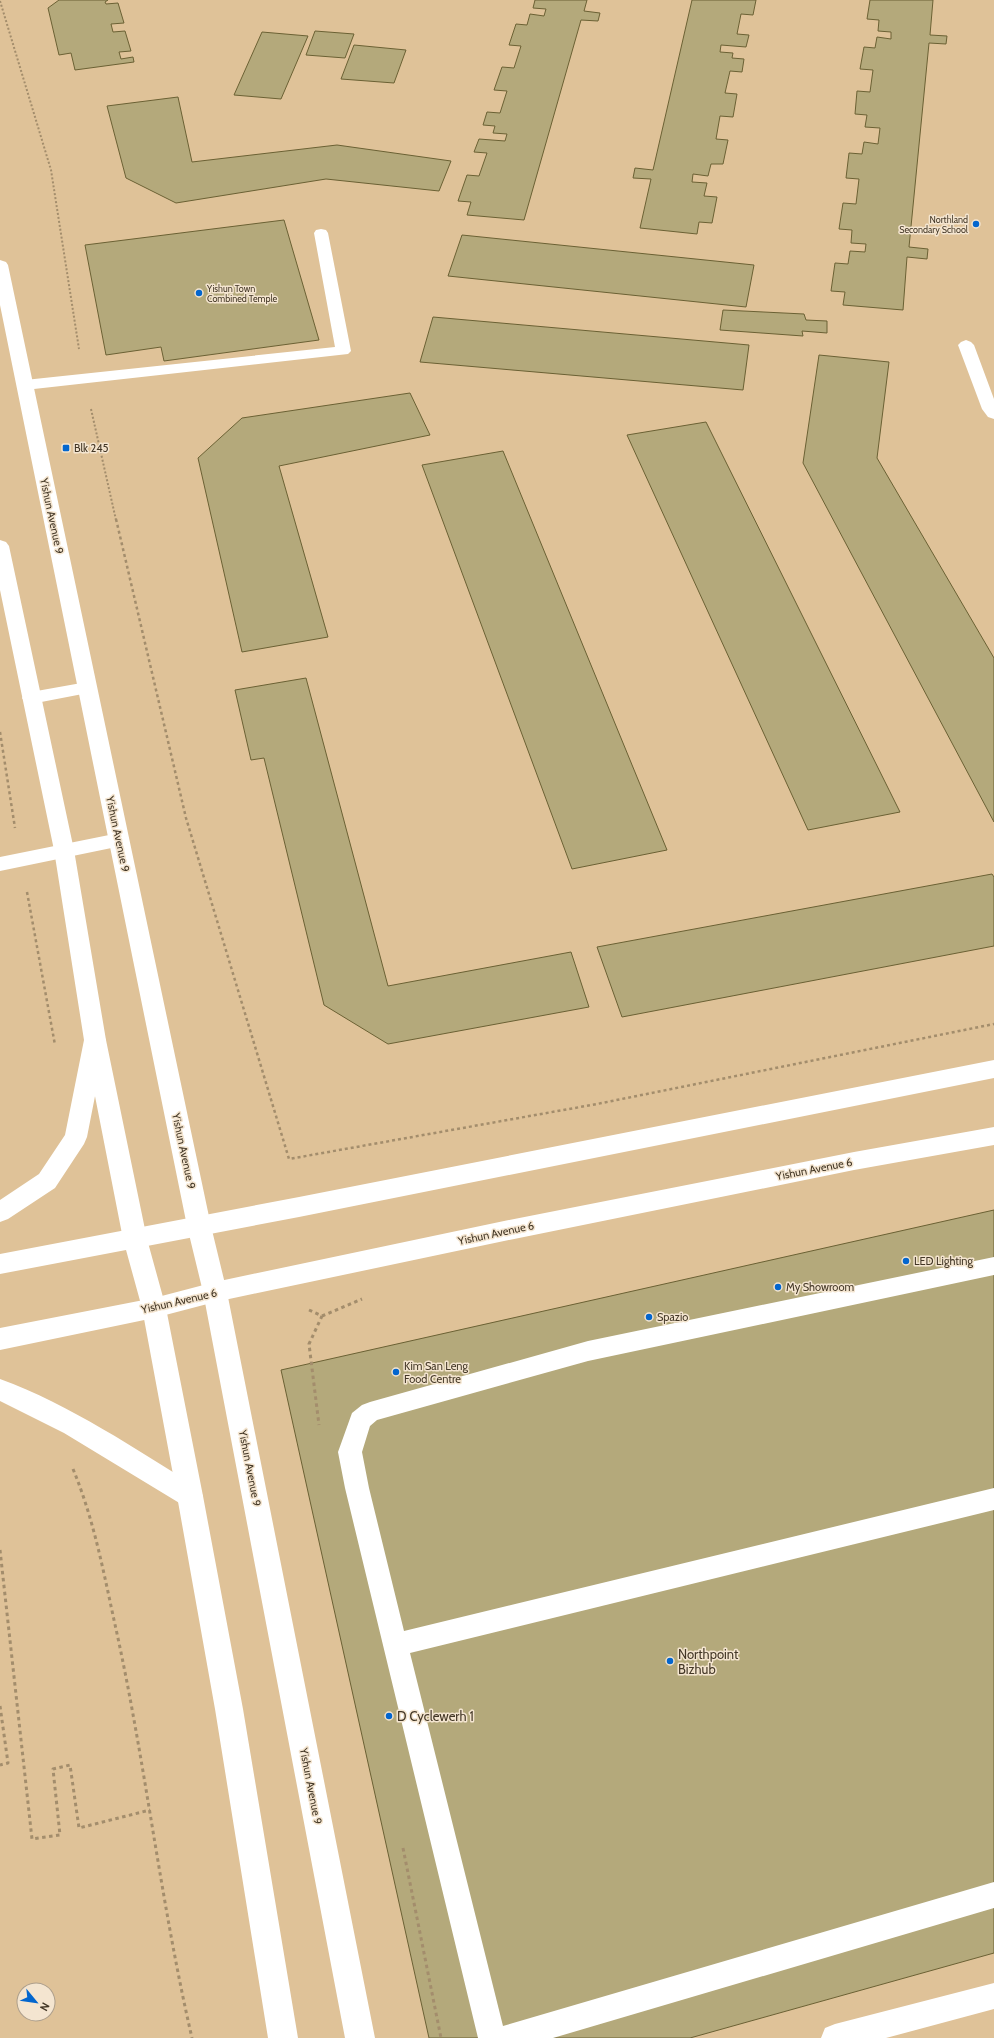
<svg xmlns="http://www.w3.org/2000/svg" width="994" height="2038" font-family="Cabin,sans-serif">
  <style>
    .building { fill: #b4a97b; stroke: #6b6134 }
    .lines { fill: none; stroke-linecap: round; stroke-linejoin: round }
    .path-far2 { stroke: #a38d6c; stroke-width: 2; stroke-dasharray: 2 2; stroke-linecap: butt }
    .path-far1 { stroke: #a38d6c; stroke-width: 2.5; stroke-dasharray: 3 3; stroke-linecap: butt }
    .path { stroke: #a38d6c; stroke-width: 3; stroke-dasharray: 3.5 3.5; stroke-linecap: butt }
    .service { fill: #fff; fill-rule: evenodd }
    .tertiary { fill: #fff; fill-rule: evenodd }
    .secondary { fill: #fff; fill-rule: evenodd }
    .poi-dot { fill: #0366ce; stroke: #f4e5d0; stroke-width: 1.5 }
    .labels { text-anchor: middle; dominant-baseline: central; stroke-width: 3; stroke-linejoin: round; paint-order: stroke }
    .far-poi-label { font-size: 9px; fill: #433726; stroke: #f4e5d0; text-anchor: end }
    .poi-label { font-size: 11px; fill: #433726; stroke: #f4e5d0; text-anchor: start }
    .street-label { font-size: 11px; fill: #433726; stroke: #f4e5d0 }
    .near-poi-label { font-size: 13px; fill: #433726; stroke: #f4e5d0; text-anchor: start }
  </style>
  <rect width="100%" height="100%" fill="#dfc298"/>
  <path class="building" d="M59,0H108L105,2L106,4L118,3L124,23L111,24L113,32L125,31L131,51L119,52L121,59L133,57L134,62L75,70L71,53L59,55L48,8Z
    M535,0H587L584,11L600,13L598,21L581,20L524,220L467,215L471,202L458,201L467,175L479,176L487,153L474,152L479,139L505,141L507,134L493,133L495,126L483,125L487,112L500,113L507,91L494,90L502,67L514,68L521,46L509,45L516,24L527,25L530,14L544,16L546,9L533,8Z
    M692,0H756L753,15L741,14L737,34L749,35L746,47L721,45L720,52L733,53L732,58L744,59L742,72L730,71L725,93L737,94L733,117L720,116L716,139L728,140L723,164H711L708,176L693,174L692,182L707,183L704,196L717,197L712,223L699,222L697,234L640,228L651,179L633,178L635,168L653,170Z
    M870,0H933L930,35L947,36L946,44L929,43L909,247L928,249L927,259L907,257L903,310L843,305L845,292L831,291L835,263L848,264L850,251L865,252L866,244L851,243L852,230L839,229L843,203L856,204L859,179L846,178L849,153L862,154L864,142L878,144L880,128L865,127L867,115L855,114L857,91L870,92L873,70L860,69L864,47L875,48L877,37L891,39V32L878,31L879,20L867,19Z
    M315,31L354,34L345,58L306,55Z
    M262,32L308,36L281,99L234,95Z
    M354,45L406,50L394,83L341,79Z
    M178,97L192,162L337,145L451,161L439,191L326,179L176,203L126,178L107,106Z
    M284,220L319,340L164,361L161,347L106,355L85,245Z
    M462,235L754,265L746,307L448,276Z
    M723,310L804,314L806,320L827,321V333L802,331L803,336L720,330Z
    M433,317L749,345L743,390L420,362Z
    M819,355L889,362L877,458L994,658V822L803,463Z
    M410,393L430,435L279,466L328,637L242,652L198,458L242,418Z
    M706,422L900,812L808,830L627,435Z
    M503,451L667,850L572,869L422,465Z
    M306,678L388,986L571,952L589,1007L388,1044L324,1005L264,758L251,760L235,690Z
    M992,874L994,877V946L622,1017L597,947Z
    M994,1210V1953L690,2038H429L281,1370Z"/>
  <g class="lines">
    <path class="path-far2" d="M0,1L51,170L79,349
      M91,409L116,520"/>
    <path class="path-far1" d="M116,519L186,818L289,1159L597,1104L994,1024
      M0,732L15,828
      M27,892L55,1045"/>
    <path class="path" d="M309,1310L322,1316L309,1344L319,1425
      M322,1316L362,1299
      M73,1469C93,1517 103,1569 114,1620C145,1758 160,1900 192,2038
      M0,1550L32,1839L60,1835L53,1769L70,1765L79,1828L150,1810
      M0,1706L8,1763L0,1765
      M403,1848L441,2038"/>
    <path class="service" d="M321,229L326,230L328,233L351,351L348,354L25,390L19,388L17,385L19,382L25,380L335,347L314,233L316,230Z
      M966,340L971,342L974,345L994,399V419L988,417L982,409L958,345L961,342Z
      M87,682L93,684L96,688L93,692L31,704L25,702L22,698L25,694L31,692Z
      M119,833L126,835L128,840L126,845L0,871V857Z
      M994,1257V1275L588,1361L377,1420L370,1426L362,1452L369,1488L404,1631L994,1488V1510L410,1653L503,2026L994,1882V1908L553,2038H478L345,1488L338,1452L352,1413L362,1405L370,1402L588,1341Z
      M994,1983V2009L886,2038H821L825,2028L835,2024Z"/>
    <path class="tertiary" d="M0,260L6,262L8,265L211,1226L227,1292L375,2038H345L203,1292L187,1226L0,305Z
      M0,540L6,542L9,546L74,850L106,1040L147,1239L166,1308L203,1496L243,1709L298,2038H268L215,1709L177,1496L142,1308L123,1239L84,1040L54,850L0,590Z"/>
    <path class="secondary" d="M95,1031L103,1034L106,1040L87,1137L84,1144L55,1188L8,1219L0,1222V1200L39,1174L65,1135L84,1040L87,1034Z
      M994,1060V1078L299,1217L0,1274V1254L299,1197Z
      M994,1127V1145L854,1170L504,1241L215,1302L154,1318L0,1350V1328L154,1298L215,1282L504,1221L854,1152Z
      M0,1379C71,1405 135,1449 199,1488L203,1496L199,1504L190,1508L181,1504L64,1433L0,1401Z"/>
  </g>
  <g class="poi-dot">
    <circle cx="976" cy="224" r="4"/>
    <circle cx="199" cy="293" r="4"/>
    <rect x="62" y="444" width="8" height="8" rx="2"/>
    <circle cx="906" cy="1261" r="4"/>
    <circle cx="778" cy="1287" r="4"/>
    <circle cx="649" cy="1317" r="4"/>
    <circle cx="396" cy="1372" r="4"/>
    <circle cx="670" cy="1661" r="4"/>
    <circle cx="389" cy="1716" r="4"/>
  </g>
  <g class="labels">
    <g class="far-poi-label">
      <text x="968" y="219">Northland<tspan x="968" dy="10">Secondary School</tspan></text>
      <text x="207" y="288" text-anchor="start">Yishun Town<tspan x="207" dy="10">Combined Temple</tspan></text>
    </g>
    <g class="poi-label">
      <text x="74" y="448">Blk 245</text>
      <text x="914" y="1261">LED Lighting</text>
      <text x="786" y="1287">My Showroom</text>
      <text x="657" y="1317">Spazio</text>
      <text x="404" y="1366">Kim San Leng<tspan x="404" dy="13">Food Centre</tspan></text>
    </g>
    <g class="street-label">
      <text transform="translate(52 516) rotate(78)">Yishun Avenue 9</text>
      <text transform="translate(118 834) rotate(78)">Yishun Avenue 9</text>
      <text transform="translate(184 1151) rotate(78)">Yishun Avenue 9</text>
      <text transform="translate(814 1169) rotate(-11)">Yishun Avenue 6</text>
      <text transform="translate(496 1233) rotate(-12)">Yishun Avenue 6</text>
      <text transform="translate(179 1301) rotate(-13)">Yishun Avenue 6</text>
      <text transform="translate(250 1468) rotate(79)">Yishun Avenue 9</text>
      <text transform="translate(311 1786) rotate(79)">Yishun Avenue 9</text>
    </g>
    <g class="near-poi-label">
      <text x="678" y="1654">Northpoint<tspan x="678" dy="15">Bizhub</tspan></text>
      <text x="397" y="1716">D Cyclewerh 1</text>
    </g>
  </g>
  <g transform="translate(36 2002) rotate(119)"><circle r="19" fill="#f4e5d0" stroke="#ad9f8c"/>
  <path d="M0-3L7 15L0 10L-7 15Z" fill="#0366ce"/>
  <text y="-6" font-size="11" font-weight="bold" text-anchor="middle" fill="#433726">N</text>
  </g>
</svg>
